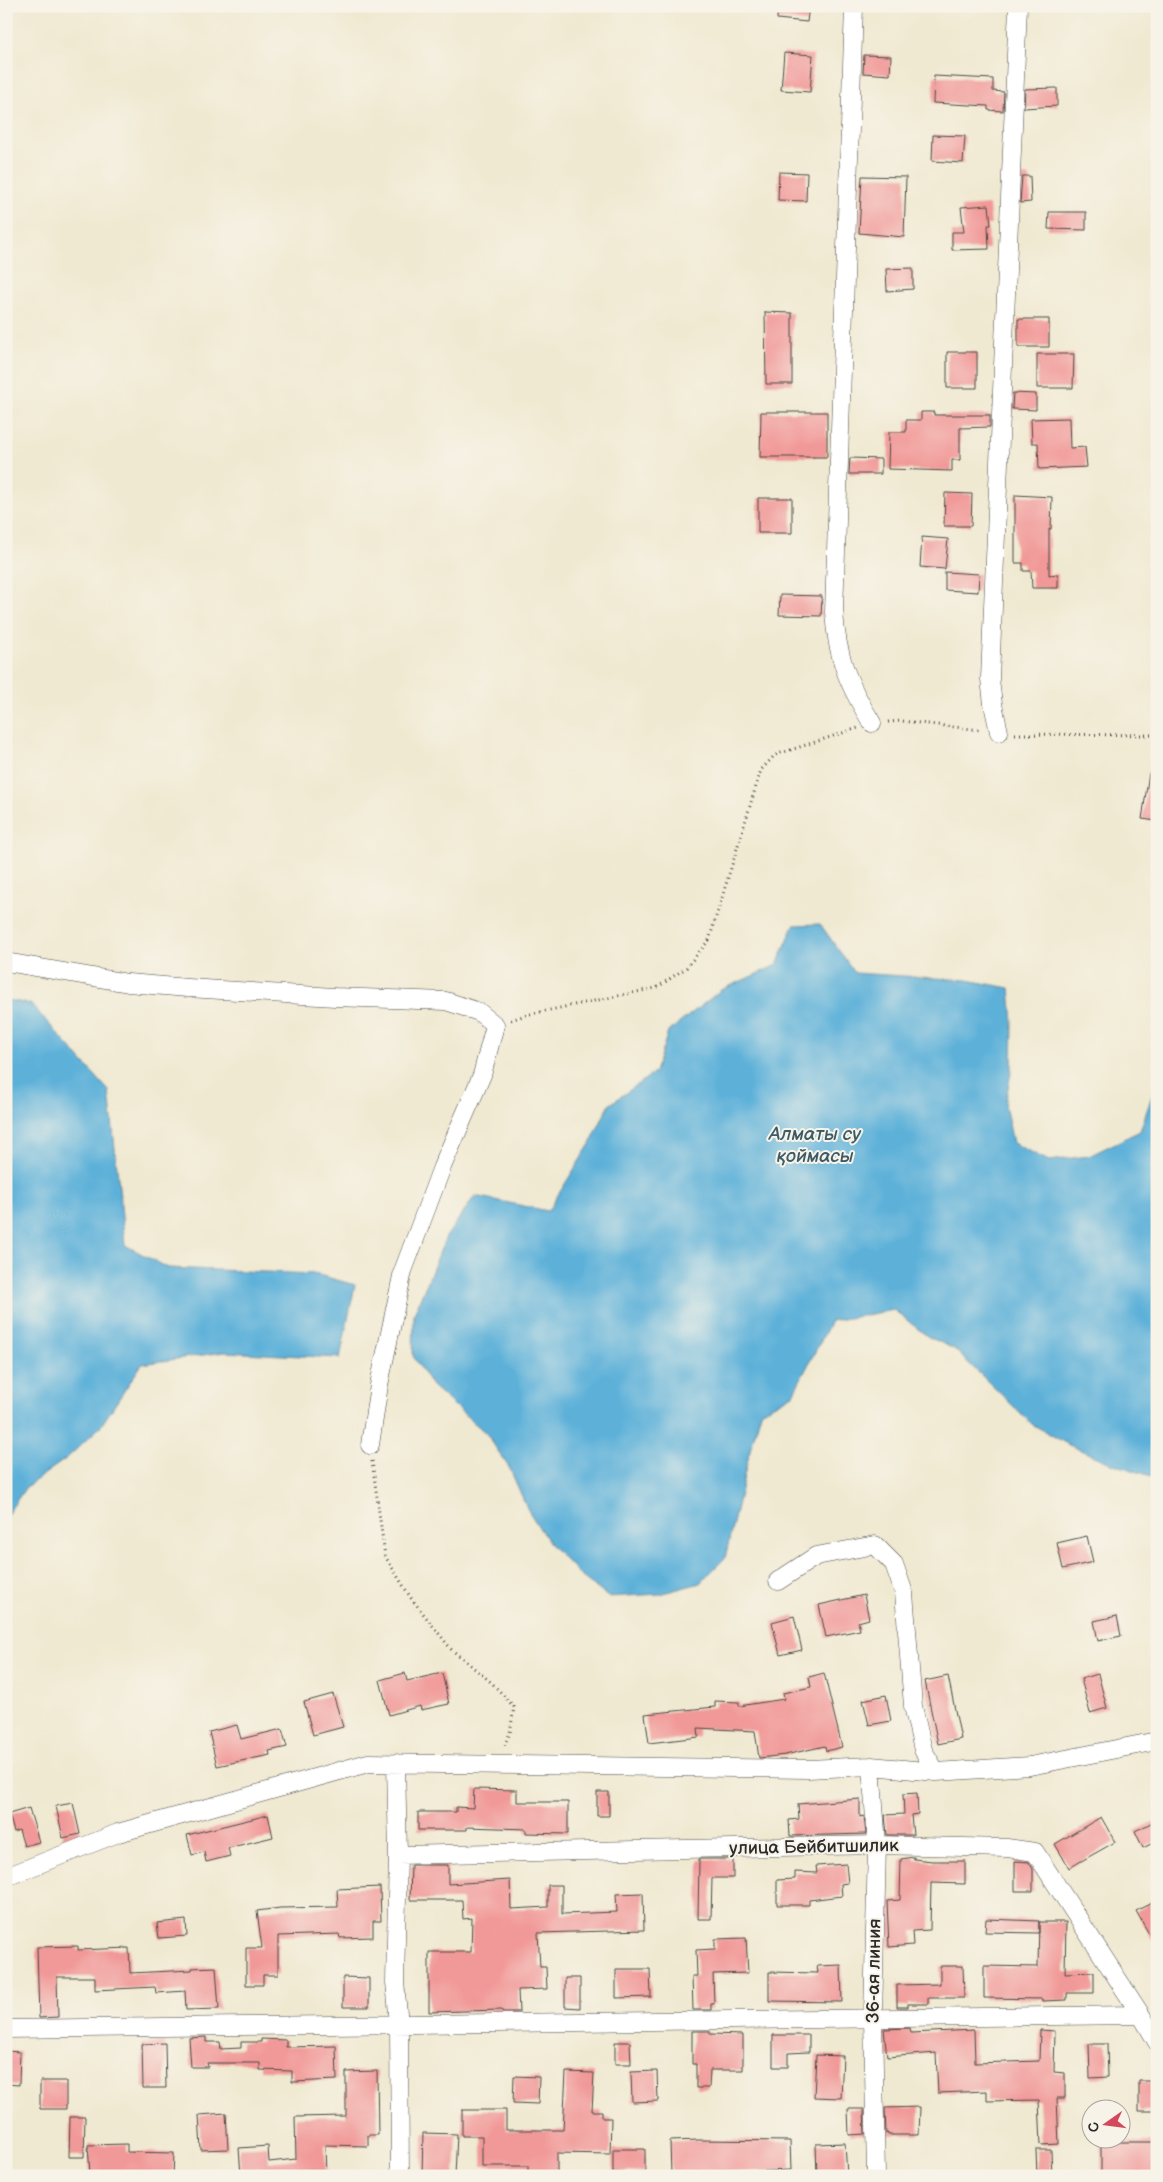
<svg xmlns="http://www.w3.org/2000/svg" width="1163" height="2182" font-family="'Balsamiq Sans',sans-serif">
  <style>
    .water { fill: #5db1d9; stroke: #446e82 }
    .building { fill: #f19998 }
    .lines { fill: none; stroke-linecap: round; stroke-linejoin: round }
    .minor-casing { stroke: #494844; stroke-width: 19 }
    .path { stroke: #494844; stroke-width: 3; stroke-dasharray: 1 4; stroke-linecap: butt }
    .minor { stroke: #fff; stroke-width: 18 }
    .labels { text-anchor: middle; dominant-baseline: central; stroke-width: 4; stroke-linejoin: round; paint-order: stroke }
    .street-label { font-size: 18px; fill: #2b2b2b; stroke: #f7f3e8 }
    .water-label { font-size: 19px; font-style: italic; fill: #3c5a68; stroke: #f7f3e8 }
  </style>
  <rect width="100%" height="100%" fill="#f7f3e8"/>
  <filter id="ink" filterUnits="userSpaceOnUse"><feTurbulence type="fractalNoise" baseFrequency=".02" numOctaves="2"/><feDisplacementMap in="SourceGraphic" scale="10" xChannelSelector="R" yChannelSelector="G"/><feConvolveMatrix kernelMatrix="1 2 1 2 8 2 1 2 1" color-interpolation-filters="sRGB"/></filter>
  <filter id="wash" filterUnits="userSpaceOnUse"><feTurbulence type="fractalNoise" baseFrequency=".0096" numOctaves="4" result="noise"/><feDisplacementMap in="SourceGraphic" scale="20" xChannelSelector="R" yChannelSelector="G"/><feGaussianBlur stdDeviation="1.12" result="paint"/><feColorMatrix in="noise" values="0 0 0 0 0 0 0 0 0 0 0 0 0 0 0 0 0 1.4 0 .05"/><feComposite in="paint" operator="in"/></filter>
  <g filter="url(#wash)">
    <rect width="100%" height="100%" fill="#f0e9d1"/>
    <path class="water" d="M820,924L855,973L967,980L1010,988L1013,1022L1012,1066L1005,1105L1013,1143L1049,1161L1089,1156L1140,1131L1157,1081V1478L1111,1463L1069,1445L1032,1424L954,1349L927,1336L894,1310L831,1321L793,1394L761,1412L750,1450L725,1558L700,1583L660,1594L608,1597L581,1576L549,1543L528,1510L510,1469L486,1433L432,1386L413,1356L414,1314L446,1237L475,1196L548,1211L590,1144L609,1105L655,1072L668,1032L721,990L777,965L794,925Z
      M6,1000L31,1004L109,1091L125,1245L168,1268L315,1274L355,1285L340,1358L224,1352L142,1364L100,1427L67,1458L26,1487L6,1516Z"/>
    <g id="blocks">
      <path class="building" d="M778,6H809L807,22L777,19Z
        M784,53L813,55L810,92L781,90Z
        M864,55L891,56L890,75L863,73Z
        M934,76L993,79V91L1004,92L1003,111L988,110V106L933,103Z
        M1057,88V106L1024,108L1025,89Z
        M933,135L965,136L963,163L932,161Z
        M779,172L807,173L806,201L778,200Z
        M862,176L906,177L904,237L859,233Z
        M1022,176H1030L1031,202L1020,203Z
        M989,205L991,225H988L989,249L952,250V232H964L961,207Z
        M1049,212H1086V230L1048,229Z
        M913,268V289L887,291L886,269Z
        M765,312L792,313V384H766Z
        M1018,319H1049V347H1018Z
        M947,352H977V388H947Z
        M1037,354H1074L1073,388H1037Z
        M1013,393L1036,394V410L1012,409Z
        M761,412H827V457H760Z
        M921,412H934V415H990V427L960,428V460H952V471L888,469L889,432H906V420H921Z
        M1069,418L1070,448L1085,447L1087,467L1039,469L1038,443H1032L1031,419Z
        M850,458L881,459V474H849Z
        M945,493L972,494L971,526H944Z
        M1015,495L1052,497L1051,529H1049V575L1058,574V588H1032L1031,571H1023V563H1015Z
        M758,498H792V533H758Z
        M922,537L948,539L945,569L920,567Z
        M945,572L979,574L978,592L945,590Z
        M780,595L822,596L821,616L779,615Z
        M1149,773H1157V821L1142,819Z
        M1087,1536L1093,1562L1063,1569L1057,1543Z
        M864,1595L869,1619L858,1622L860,1630L826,1637L819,1605Z
        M794,1616L802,1650L780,1655L772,1622Z
        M1117,1616L1121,1636L1098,1641L1094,1621Z
        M405,1673L407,1681L442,1673L449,1704L421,1710L420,1706L389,1715L380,1680Z
        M824,1673L842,1747L826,1751L825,1746L785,1755L759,1758L755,1731L698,1728L699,1737L649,1743L645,1714L715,1707V1701L739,1702V1706L784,1699L783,1693L811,1687L809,1677Z
        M1098,1674L1107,1708L1090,1713L1081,1679Z
        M948,1676L961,1739L938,1744L925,1681Z
        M333,1694L343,1727L313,1735L304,1702Z
        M886,1695L891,1721L869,1725L863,1700Z
        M237,1725L241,1739L282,1729L287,1747L269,1751L270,1755L217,1766L209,1732Z
        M474,1789L517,1790V1802H568V1834L526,1833V1829L467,1827V1830H418V1812H456V1807L473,1808Z
        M597,1792H609V1816H597Z
        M917,1793L918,1814L911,1815L913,1835H887L885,1815L904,1814L903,1794Z
        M860,1799V1817L864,1816L866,1834L790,1836L789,1820L799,1819L798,1804Z
        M73,1803L80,1834L63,1838L56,1806Z
        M29,1808L39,1842L24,1846L19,1830L14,1832L9,1814Z
        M268,1815L273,1837L228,1848L230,1856L206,1862L204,1852L192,1855L187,1835Z
        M1101,1817L1115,1842L1069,1868L1055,1844Z
        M1157,1820V1841L1143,1848L1135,1831Z
        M914,1857V1859L932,1861H965V1884L931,1883L930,1930L912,1931L913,1945L889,1947L887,1901L900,1900L901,1859Z
        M699,1859H733V1878H712L711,1919H698Z
        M1015,1861L1029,1862L1033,1869V1891H1015Z
        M846,1864L848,1883L841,1884L842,1896L809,1900V1905H777V1880L795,1879V1872L817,1873L816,1866Z
        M411,1865H448V1884L510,1880L511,1909L548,1907V1885H562V1914L617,1912L616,1894L643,1893L644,1930L538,1933L540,1967H546L547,1989L518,1990L519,2012H502V2010L429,2012V1952H471L472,1918L463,1919L462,1900H410Z
        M380,1887L381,1921H373V1937L340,1938L339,1934L278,1936V1975H263V1985H246V1948H262L257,1911L280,1908L338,1907L337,1889Z
        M1157,1900V1948L1136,1911Z
        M986,1919L1039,1921V1933L985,1932Z
        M186,1920L187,1936L159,1938L157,1923Z
        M1039,1922H1066L1065,1973L1094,1972V1993H1067V2000L1042,2001V1999L984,1998V1966L1038,1967Z
        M746,1938L748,1973L713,1974L714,2004H711V2010H693L692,1976H697L696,1950L715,1949V1939Z
        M78,1946V1950L129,1948L130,1973L192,1970V1968L216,1967L219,2009L186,2010L185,1991L156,1993L155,1987L95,1990V1977H57L58,2017L39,2018L37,1947Z
        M841,1965L842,2002L769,2001V1972L818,1973L817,1966Z
        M940,1966H963L964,1998H928V2004H908V2007H897V1985L940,1984Z
        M616,1969H650L651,1997L616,1998Z
        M343,1977L369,1978V2007H343Z
        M565,1978H580V2008L565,2007Z
        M910,2028L911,2033L974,2030L975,2063L1039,2061L1040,2030L1055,2031L1054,2072L1065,2073V2098H1057L1059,2144L1041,2145L1039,2100L987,2101V2091L938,2093L936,2053L887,2057L884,2029Z
        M692,2031H710V2034L743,2035V2070H710L709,2088H696V2064H692Z
        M773,2035H809V2052L788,2053V2067H773Z
        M206,2037V2042H220L221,2049L241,2048V2042H261V2039L286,2040V2047L336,2046L337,2080L292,2082V2071L260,2070V2063H207L208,2067H191L189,2038Z
        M615,2042H630L631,2064H615Z
        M165,2043L166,2088H143L142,2044Z
        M1089,2044H1107L1108,2077L1090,2078Z
        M6,2051L20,2052L19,2085L6,2084Z
        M816,2055L843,2056L841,2098L814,2097Z
        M377,2071L378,2135H368V2146L325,2145L326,2176H241L239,2148L268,2146L269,2162L296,2159L295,2117L346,2116V2072Z
        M657,2071L658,2101L632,2102L631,2072Z
        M566,2072L594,2073L592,2111H602V2118H611L610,2154L557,2153V2173H528V2166H482V2136H462V2110H506V2130H563Z
        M514,2076L539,2077L538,2104L513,2103Z
        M40,2081H66V2109H40Z
        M1139,2081H1157V2111H1139Z
        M920,2107L919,2135H888V2133L886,2134L885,2108Z
        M848,2109H864L865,2134L849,2135Z
        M226,2113L228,2149L201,2150L199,2115Z
        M70,2117H85L84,2157H69Z
        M423,2133L457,2134L455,2176H422Z
        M699,2140L790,2141L791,2170L671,2175L670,2141Z
        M1101,2142H1157V2176H1139V2173H1101Z
        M845,2143L847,2176H817L816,2144Z
        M127,2144V2152L174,2153L173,2176H143V2174L90,2175L88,2145Z
        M613,2149H645V2172L613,2173Z
        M1036,2150H1051L1052,2176H1037Z"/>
    </g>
  </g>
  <g filter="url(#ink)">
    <use href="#blocks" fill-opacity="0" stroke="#494844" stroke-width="1"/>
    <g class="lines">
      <g class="minor-casing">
        <path id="minor" d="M854,6L834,612C837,658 848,684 872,723
          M999,732L993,704L990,679L1018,6
          M6,962L128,983L188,988L335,997L446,1001L479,1012L495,1025L482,1075L442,1167L403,1271L379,1385L370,1445
          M778,1581L816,1556L875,1545L894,1564L904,1593L913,1706L923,1750L936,1772
          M396,1763L398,1855L395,1982L399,2024L400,2176
          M871,1766L877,1845L873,2017L876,2176
          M398,1855L877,1845L1007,1848L1035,1852L1141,2015L1157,2042
          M6,1877L118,1833L368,1763L808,1769L871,1766L936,1772L1030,1766L1157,1741
          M6,2029L1141,2015"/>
      </g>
      <path class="path" d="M888,722L902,721L981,730
        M1015,734L1157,735
        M511,1020L526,1015L656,988L686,968L709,940L761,770L775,755L858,728
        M372,1461L385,1556L411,1598L451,1649L492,1683L514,1707L510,1733L503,1748"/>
      <use href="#minor" class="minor"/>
    </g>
  </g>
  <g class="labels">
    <g class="street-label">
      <text transform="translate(814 1847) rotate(-1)">улица Бейбитшилик</text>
      <text transform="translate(874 1971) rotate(-89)">36-ая линия</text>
    </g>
    <g class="water-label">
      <text x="815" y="1134">Алматы су<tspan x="815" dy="22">қоймасы</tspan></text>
    </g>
  </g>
  <rect width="1163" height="2182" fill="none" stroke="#f7f3e8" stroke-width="25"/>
  <g transform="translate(1106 2124) rotate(256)"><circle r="24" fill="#f7f3e8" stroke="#a5a39c"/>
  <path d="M0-4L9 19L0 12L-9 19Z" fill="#d1495b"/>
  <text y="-8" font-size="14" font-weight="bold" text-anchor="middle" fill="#2b2b2b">С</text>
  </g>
</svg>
